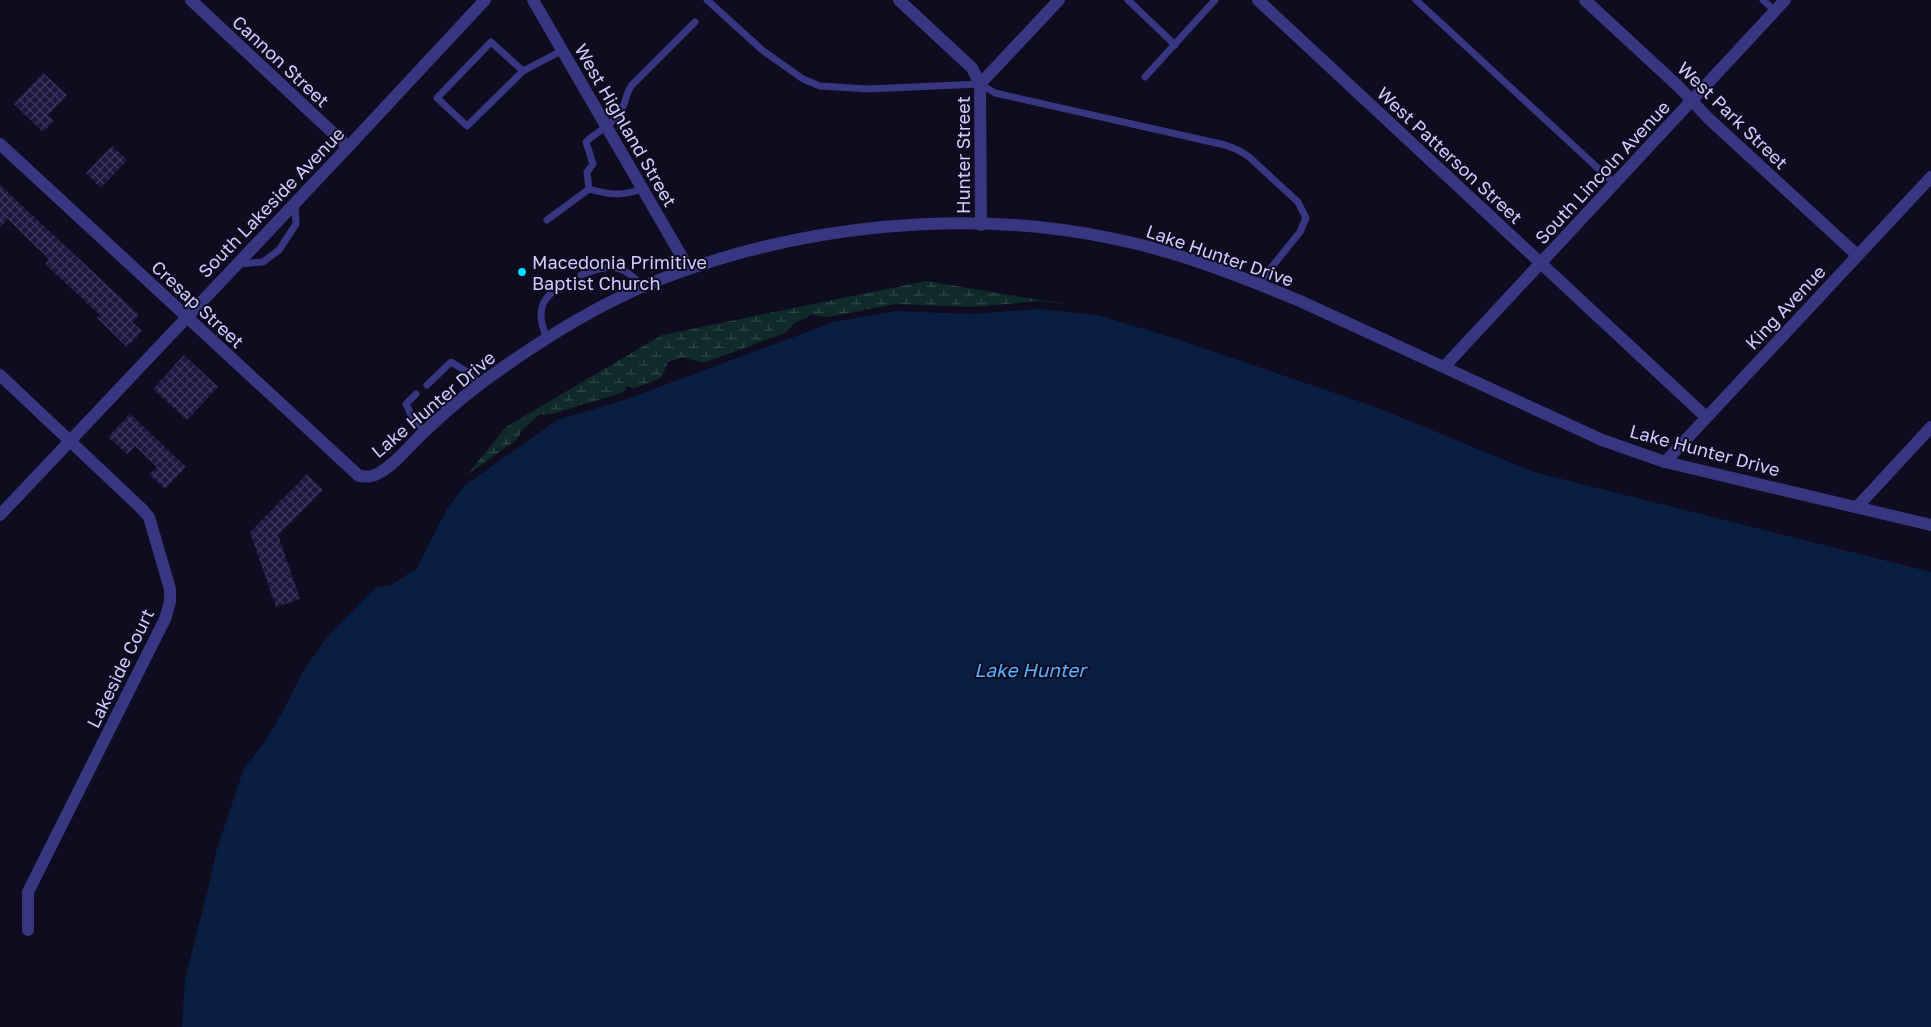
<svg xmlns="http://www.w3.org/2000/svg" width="1931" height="1027" font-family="'Golos Text',sans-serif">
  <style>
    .wetland { fill: url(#wetland-marsh) }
    .water { fill: #091e41 }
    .building { fill: url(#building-cross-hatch) }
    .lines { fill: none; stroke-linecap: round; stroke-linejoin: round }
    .service { stroke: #383581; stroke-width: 7 }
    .minor { stroke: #383581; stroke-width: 12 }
    .tertiary { stroke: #383581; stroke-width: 12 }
    .poi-dot { fill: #00dcf6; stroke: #0f0c20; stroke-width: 2 }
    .labels { text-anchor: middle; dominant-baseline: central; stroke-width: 4; stroke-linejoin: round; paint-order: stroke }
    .street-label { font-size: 18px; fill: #d1cbff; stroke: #0f0c20 }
    .poi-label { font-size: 18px; fill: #d1cbff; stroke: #0f0c20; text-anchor: start }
    .water-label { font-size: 19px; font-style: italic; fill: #59b1ff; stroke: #0f0c20 }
  </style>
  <defs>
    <pattern id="wetland-marsh" width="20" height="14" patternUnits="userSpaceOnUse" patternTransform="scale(1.25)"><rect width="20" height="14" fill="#0f2a29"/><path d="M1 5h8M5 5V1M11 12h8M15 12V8" fill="none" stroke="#314849"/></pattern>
    <pattern id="building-cross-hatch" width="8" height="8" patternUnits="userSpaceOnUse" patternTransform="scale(1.25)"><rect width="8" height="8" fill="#201741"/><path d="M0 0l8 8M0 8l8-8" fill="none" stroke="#3f375e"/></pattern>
  </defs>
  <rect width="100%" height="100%" fill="#0f0c20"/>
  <path class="wetland" d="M926,281L1065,304L1039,301L972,307L896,304L828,317L810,315L794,324L785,333L703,363L683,357L668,362L661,378L635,388L627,386L624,392L552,414L539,415L524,428L516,440L467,475L506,427L662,335Z"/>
  <path class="water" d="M1038,309L1098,315L1173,338L1373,406L1534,472L1931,572V1027H182L185,979L208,889L216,852L244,768L266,740L283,711L303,671L329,635L375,588L391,585L417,568L448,507L464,486L557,420L624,400L834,322L896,311L971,314Z"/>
  <path class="building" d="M43,73L67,95L48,115L54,121L43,132L14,104Z
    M112,146L127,160L101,188L86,173Z
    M0,185L139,315L132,322L142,331L127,347L97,318L100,315L45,264L49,259L28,239L8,219L0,227Z
    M184,355L218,387L187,420L153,389Z
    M130,414L186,467L165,489L149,474L157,467L135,446L127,454L108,437Z
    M307,474L323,490L278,535L300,599L276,607L250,532Z"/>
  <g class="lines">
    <path class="service" d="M707,0L762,50L803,79L820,86L868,89L980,84L995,93L1225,145L1238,150L1248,156L1298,202L1306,218L1300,232L1258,284
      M1128,0L1175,45
      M1416,0L1615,184
      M1763,0L1775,11
      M523,71L491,42L437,98L467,126L523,71L563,50
      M1145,77L1215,0
      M589,189L587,172L593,164L586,142C596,132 611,126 619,114C626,105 625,94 632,85L695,22
      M589,189C610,195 622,196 643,189
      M547,220L589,189
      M240,264L263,262L279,250L296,224L295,204
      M581,275C610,264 621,262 643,287
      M547,338C534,310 542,295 569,281
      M427,385L451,362L469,373L480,386
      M416,394L406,404L414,421L425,431"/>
    <path class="minor" d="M191,0L348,147
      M533,0L689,269
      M899,0L972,68L980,84L981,225
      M1258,0L1706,417
      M1585,0L1679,87L1708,118L1857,255
      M980,84L1059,0
      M0,375L141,508L149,517L170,589V602L165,619L28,892V930
      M1665,462L1931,177
      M1857,507L1931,427
      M0,515L348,147L485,0"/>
    <path class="tertiary" d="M0,144L359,476C367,477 372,477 379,473C396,464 410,445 424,432C448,409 481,382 508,364C554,332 604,302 656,281C797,225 966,207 1115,239C1179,252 1240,276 1300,301L1602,440L1665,462L1931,525
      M1444,367L1785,0"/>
  </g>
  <circle class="poi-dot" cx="522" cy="272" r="5"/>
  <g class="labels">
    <g class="street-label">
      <text transform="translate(281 61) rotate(43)">Cannon Street</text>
      <text transform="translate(1733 115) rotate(44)">West Park Street</text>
      <text transform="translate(626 125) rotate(60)">West Highland Street</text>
      <text transform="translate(963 155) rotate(-90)">Hunter Street</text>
      <text transform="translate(1450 155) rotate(43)">West Patterson Street</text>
      <text transform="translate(1602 172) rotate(-47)">South Lincoln Avenue</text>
      <text transform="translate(271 202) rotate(-46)">South Lakeside Avenue</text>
      <text transform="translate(1220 255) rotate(19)">Lake Hunter Drive</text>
      <text transform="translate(198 304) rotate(43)">Cresap Street</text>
      <text transform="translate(1785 307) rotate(-47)">King Avenue</text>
      <text transform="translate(433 404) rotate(-40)">Lake Hunter Drive</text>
      <text transform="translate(1705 450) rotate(15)">Lake Hunter Drive</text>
      <text transform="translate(120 668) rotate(-64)">Lakeside Court</text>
    </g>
    <g class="poi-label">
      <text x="532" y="262">Macedonia Primitive<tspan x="532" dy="21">Baptist Church</tspan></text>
    </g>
    <g class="water-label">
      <text x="1030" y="669">Lake Hunter</text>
    </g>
  </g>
</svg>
